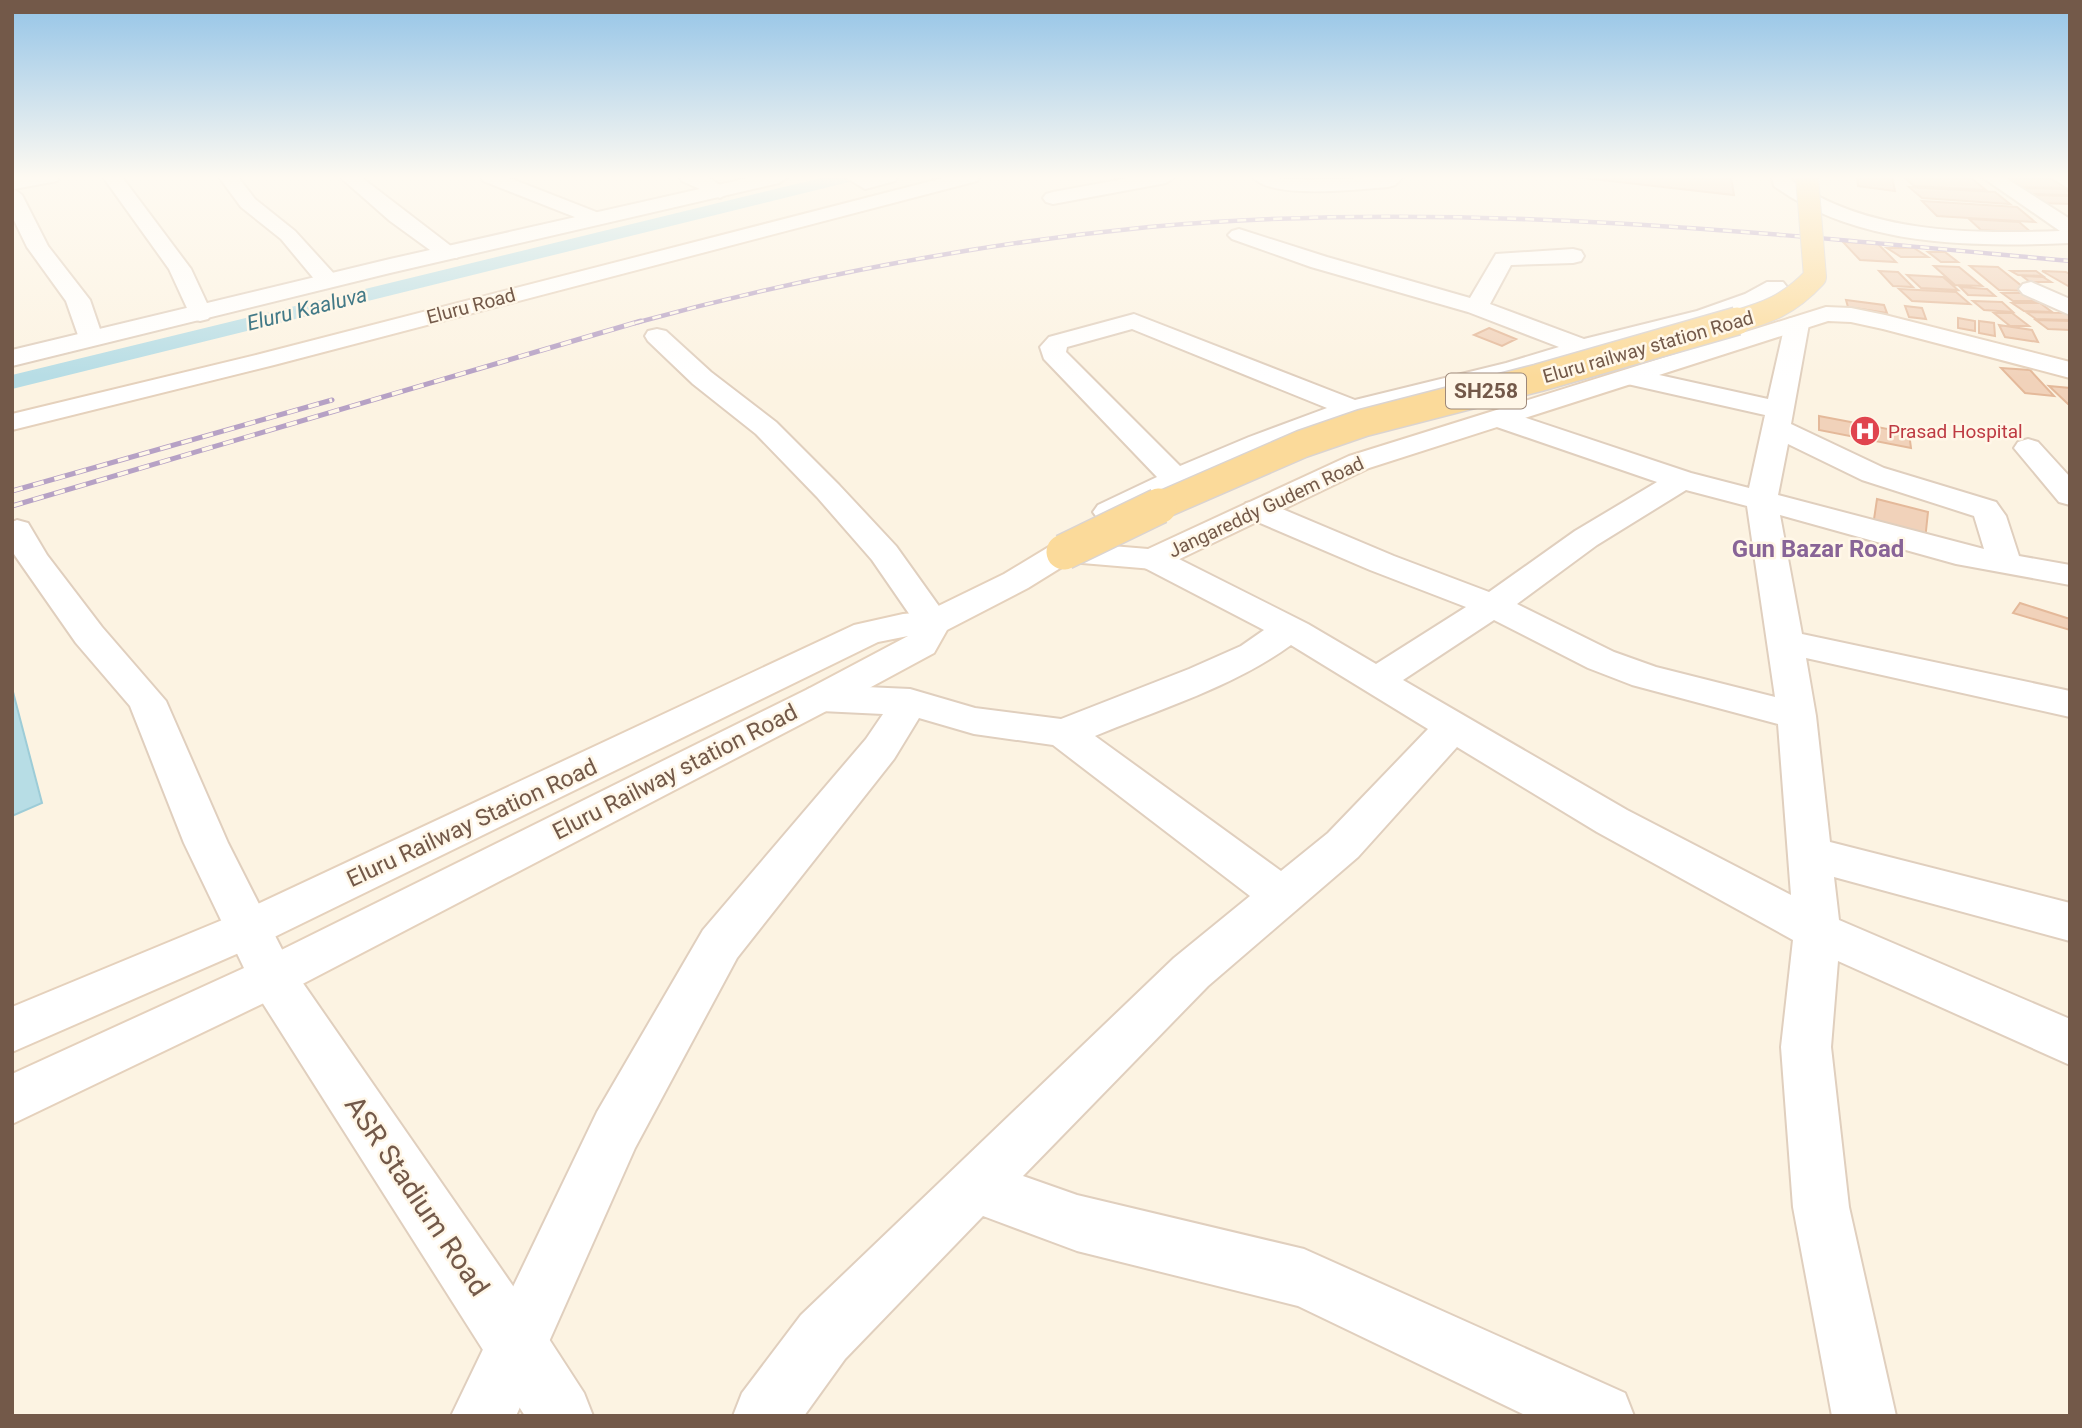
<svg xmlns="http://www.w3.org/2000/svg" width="2082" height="1428" font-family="Roboto,sans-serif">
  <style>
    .water { fill: #b7dde5; stroke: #9dccd7; stroke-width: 2 }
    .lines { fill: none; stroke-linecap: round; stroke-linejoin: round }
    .canal { fill: #b7dde5; fill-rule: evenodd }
    .building { fill: #f1d2ba; stroke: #e4b99a; stroke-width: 2 }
    .minor-casing { stroke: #e0cfbe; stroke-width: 4 }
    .tertiary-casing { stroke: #e0cfbe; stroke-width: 4 }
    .secondary-casing { stroke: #e5d1bc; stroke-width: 4 }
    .minor { fill: #fff; fill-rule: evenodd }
    .tertiary { fill: #fff; fill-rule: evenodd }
    .secondary { fill: #fff; fill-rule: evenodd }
    .rail-far1-casing { stroke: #b6a1c5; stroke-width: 4.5 }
    .rail-casing { stroke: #b6a1c5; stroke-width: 5 }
    .rail-far1 { stroke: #fff7e8; stroke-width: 2.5; stroke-dasharray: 9; stroke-linecap: butt }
    .rail { stroke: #fff7e8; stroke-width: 3.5; stroke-dasharray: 11; stroke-linecap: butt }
    .primary-bridge-far2-casing { stroke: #dbd4d0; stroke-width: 24; stroke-linecap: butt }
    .primary-bridge-far1-casing { stroke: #dbd4d0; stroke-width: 30; stroke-linecap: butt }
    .primary-bridge-casing { stroke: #dbd4d0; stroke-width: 38; stroke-linecap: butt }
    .primary-bridge-far2 { stroke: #fbda9a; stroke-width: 22 }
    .primary-bridge-far1 { stroke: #fbda9a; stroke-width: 27 }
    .primary-bridge { stroke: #fbda9a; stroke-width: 35 }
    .labels { text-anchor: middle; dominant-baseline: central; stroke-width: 5; stroke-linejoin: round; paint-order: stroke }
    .far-street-label { font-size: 19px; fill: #735949; stroke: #fff7e8 }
    .far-health-label { font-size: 19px; fill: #be3a42; stroke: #fff7e8; text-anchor: start }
    .far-water-label { font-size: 21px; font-style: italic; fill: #427987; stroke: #fff7e8 }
    .shield { fill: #fff7e8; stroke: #9d8879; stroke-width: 2 }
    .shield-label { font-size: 21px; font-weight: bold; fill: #735949 }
    .street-label { font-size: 23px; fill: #735949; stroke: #fff7e8 }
    .neighbourhood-label { font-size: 24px; font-weight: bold; fill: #886497; stroke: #fff7e8 }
    .near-street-label { font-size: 28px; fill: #735949; stroke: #fff7e8 }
  </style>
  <rect width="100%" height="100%" fill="#fcf3e2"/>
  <path class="water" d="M12,688L42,803L12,816Z"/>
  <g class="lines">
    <path class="canal" d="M825,177H856L853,181L12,389V375Z"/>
  </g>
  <path class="building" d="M1575,177H1731L1734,195Z
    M1857,177H1892L1895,191L1858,186Z
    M1904,177H1970L1986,190L1914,186Z
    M2003,177L2050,178L2066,188L2018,187Z
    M1909,187L1995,192L2010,204L1922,198Z
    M2018,188L2067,189L2070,195L2028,194Z
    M2028,195L2070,196V204L2040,203Z
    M1922,201L2017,207L2035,222L1937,216Z
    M1969,219L2019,222L2032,233L1981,230Z
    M1843,242L1878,244L1896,262L1860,260Z
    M1887,248H1914L1928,257H1901Z
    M1928,252H1945L1958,262H1941Z
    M1934,266L1959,267L1982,286L1955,285Z
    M1970,266L1998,267L2028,291L1999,290Z
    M1879,271L1898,272L1913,287L1893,286Z
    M2011,271H2036L2043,276L2018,275Z
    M2042,271L2066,272L2070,274V287Z
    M1907,275L1943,277L1958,290L1921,288Z
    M2022,276L2043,277L2051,282H2030Z
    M1960,287L1987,289L1995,296L1968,295Z
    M1899,289L1956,292L1970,304L1912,301Z
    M2002,293H2031L2042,301H2013Z
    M1846,300L1884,305L1887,313L1848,307Z
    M1973,301L2002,302L2013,312L1984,310Z
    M2012,303H2040L2052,312L2024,311Z
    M1905,306L1922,308L1926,319L1909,317Z
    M2026,312L2070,313V320L2036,319Z
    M1994,313H2012L2029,326H2010Z
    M1958,318L1975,321V331L1958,328Z
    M2036,320L2070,321V330L2048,329Z
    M1979,321L1994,323L1995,336L1979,333Z
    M1999,325L2032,330L2038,342L2005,337Z
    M1489,328L1516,339L1502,346L1474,335Z
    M2001,368L2030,370L2054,396L2025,393Z
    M2049,386L2070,388V404H2068Z
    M1819,416L1909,433L1911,448L1819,430Z
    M1877,499L1928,512L1925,540L1873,526Z
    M2020,603L2070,619V630L2013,613Z"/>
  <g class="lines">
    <g class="minor-casing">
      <path id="minor" d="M59,177L57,181L14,189L22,195L48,246L90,300L103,338L100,343L91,345L82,343L79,338L66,301L27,247L12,216V178Z
        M103,177H122L191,269L212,314L208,319L200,321L192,319L169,269Z
        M219,177H238L255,199L295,231L336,276L339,281L336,286H320L281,239L241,207Z
        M340,177H361L460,253L457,258H441L390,221Z
        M481,177H507L604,215L607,219L604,223H590L483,181Z
        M680,177H708L730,192L720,198L682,181Z
        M845,177H897L895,181L865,189Z
        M1134,177H1175L1166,183L1053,204L1046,202L1043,198L1046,194L1053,192Z
        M1253,177L1308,180L1403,177L1395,185L1388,187C1360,189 1271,200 1253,177Z
        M1772,177H1792L1791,180C1868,234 1970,234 2060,231L1982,177H2004L2070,219V243C1970,247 1858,247 1774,186Z
        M1239,229L1327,257L1470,298L1496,254L1573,249L1581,251L1584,256L1581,261L1573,263L1511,265L1490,304L1584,339L1697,311L1745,294L1767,282H1783L1787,287C1768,314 1662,334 1628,343C1592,351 1558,366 1522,375C1469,389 1415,398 1363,415C1279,441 1199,479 1120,519L1109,521L1098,519L1093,512L1098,505L1157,477L1044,359L1040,347L1049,337L1134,314L1355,400L1506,363L1559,347L1468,312L1311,267L1232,239L1228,235L1232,231ZM1132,329L1327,408L1249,437L1180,466L1066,352L1067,347Z
        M2031,282L2070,299V315L2023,294L2019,289L2023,284Z
        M1797,317L1806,319L1809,324L1791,424L1884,468L1996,502L2006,516L2019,556L2070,565V585L1956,564L1780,515L1802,634L2070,691V717L1806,658L1816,716L1830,842L2070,903V941L1834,877L1839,920L2070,1019V1065L1838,961L1831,1047L1849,1207L1896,1416H1832L1793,1207L1781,1047L1793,940L1597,832L1457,747L1358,857L1208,986L1023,1176L1077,1195L1304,1249L1625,1393L1634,1416H1527L1298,1306L1077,1251L983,1216L845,1359L804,1416H733L742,1393L801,1315L1174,958L1250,896L1053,745L974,734L919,718L894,759L737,958L635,1148L516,1416H451L597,1112L703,930L866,739L883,714L821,711L808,707L802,698L808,689L821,685L910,689L975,708L1061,719L1189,669L1241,646L1264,630L1141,566L1137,559L1141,552L1153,549L1165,552L1308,624L1376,664L1466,607L1370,570L1246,517L1241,510L1246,503L1257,501L1268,503L1394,556L1489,592L1575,531L1657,482L1491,425L1487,419L1491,413L1501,411L1511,413L1691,473L1749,488L1765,415L1623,383L1619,377L1623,371L1632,369L1768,399L1785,324L1788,319ZM1788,444L1862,480L1974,516L1984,549L1778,495ZM1686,490L1747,506L1775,697L1656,667L1614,652L1517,604L1597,545ZM1494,620L1588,668L1632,685L1778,724L1791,895L1627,810L1403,680ZM1291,645L1428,729L1328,833L1281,871L1095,736C1160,709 1233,687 1291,645Z
        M657,329L666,331L711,372L776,422L839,485L896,546L951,623L945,631L933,634L921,631L872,560L817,497L756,434L693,384L648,341L645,336L648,331Z
        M2028,439L2038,442L2070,477V505L2059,502L2014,448L2018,442Z
        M17,520L28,523L47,555L102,627L166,701L228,843L296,977L289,991L272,997L255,991L184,843L130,706L76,643L16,557L12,551V522Z"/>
    </g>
    <g class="tertiary-casing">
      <path id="tertiary" d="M753,177H788L779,183L390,273L12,366V350L390,259Z
        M272,957L289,963L538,1322L584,1393L593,1416H525L255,991L248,977L255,963Z"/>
    </g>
    <g class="secondary-casing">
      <path id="secondary" d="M947,177H979L977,181L274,365L12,430V414L260,354Z
        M1826,307L1851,308L1885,315L2070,362V378L1883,329L1851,322L1828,321L1369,468L1165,566L1153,569L1070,562L1028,588L947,630L934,653L834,707L289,991L12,1124V1074L255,963L808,689L908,636L878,642L264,942L12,1052V1007L232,916L854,625L903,614L926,612L1004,574L1052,545L1064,542L1148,549L1349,456Z"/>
    </g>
    <use href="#minor" class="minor"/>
    <use href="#tertiary" class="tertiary"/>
    <use href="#secondary" class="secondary"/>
    <g class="rail-far1-casing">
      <path id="rail-far1" d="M635,323C804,277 974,244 1149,227C1455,199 1765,233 2070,261"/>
    </g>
    <g class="rail-casing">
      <path id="rail" d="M12,491L332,400
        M12,506L641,321"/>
    </g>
    <use href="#rail-far1" class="rail-far1"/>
    <use href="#rail" class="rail"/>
    <g class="primary-bridge-far2-casing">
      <path id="primary-bridge-far2" d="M1731,323C1767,313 1789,305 1815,277L1807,177"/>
    </g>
    <g class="primary-bridge-far1-casing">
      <path id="primary-bridge-far1" d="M1155,508L1302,444L1363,423L1538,378L1737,321"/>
    </g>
    <g class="primary-bridge-casing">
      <path id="primary-bridge" d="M1064,552L1159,506"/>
    </g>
    <use href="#primary-bridge-far2" class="primary-bridge-far2"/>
    <use href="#primary-bridge-far1" class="primary-bridge-far1"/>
    <use href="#primary-bridge" class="primary-bridge"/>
  </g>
  <linearGradient id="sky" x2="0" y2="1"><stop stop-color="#94c4e7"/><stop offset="0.47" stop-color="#fefaf2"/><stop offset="1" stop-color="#fefaf2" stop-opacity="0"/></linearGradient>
  <rect width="2082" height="377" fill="url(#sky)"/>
  <defs>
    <g id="hospital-disc" transform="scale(1.575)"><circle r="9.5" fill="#e0444e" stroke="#fff7e8"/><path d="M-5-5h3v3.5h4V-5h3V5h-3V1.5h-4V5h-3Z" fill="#fff"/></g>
  </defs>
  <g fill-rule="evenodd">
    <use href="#hospital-disc" x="1865" y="431"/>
  </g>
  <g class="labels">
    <g class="far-street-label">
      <text transform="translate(471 306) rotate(-15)">Eluru Road</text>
      <text transform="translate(1648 347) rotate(-16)">Eluru railway station Road</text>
      <text transform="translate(1266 507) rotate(-25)">Jangareddy Gudem Road</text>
    </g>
    <g class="far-health-label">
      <text x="1888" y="431">Prasad Hospital</text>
    </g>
    <g class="far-water-label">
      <text transform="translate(307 309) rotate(-14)">Eluru Kaaluva</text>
    </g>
    <rect class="shield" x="1446" y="373.5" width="80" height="35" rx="5"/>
    <g class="shield-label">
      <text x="1486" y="391">SH258</text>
    </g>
    <g class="street-label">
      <text transform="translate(675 772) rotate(-27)">Eluru Railway station Road</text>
      <text transform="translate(472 823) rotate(-25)">Eluru Railway Station Road</text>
    </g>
    <g class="neighbourhood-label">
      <text x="1818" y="549">Gun Bazar Road</text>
    </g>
    <g class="near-street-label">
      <text transform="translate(417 1196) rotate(56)">ASR Stadium Road</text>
    </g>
  </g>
  <rect width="2082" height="1428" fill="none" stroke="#735949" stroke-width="28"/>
</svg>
